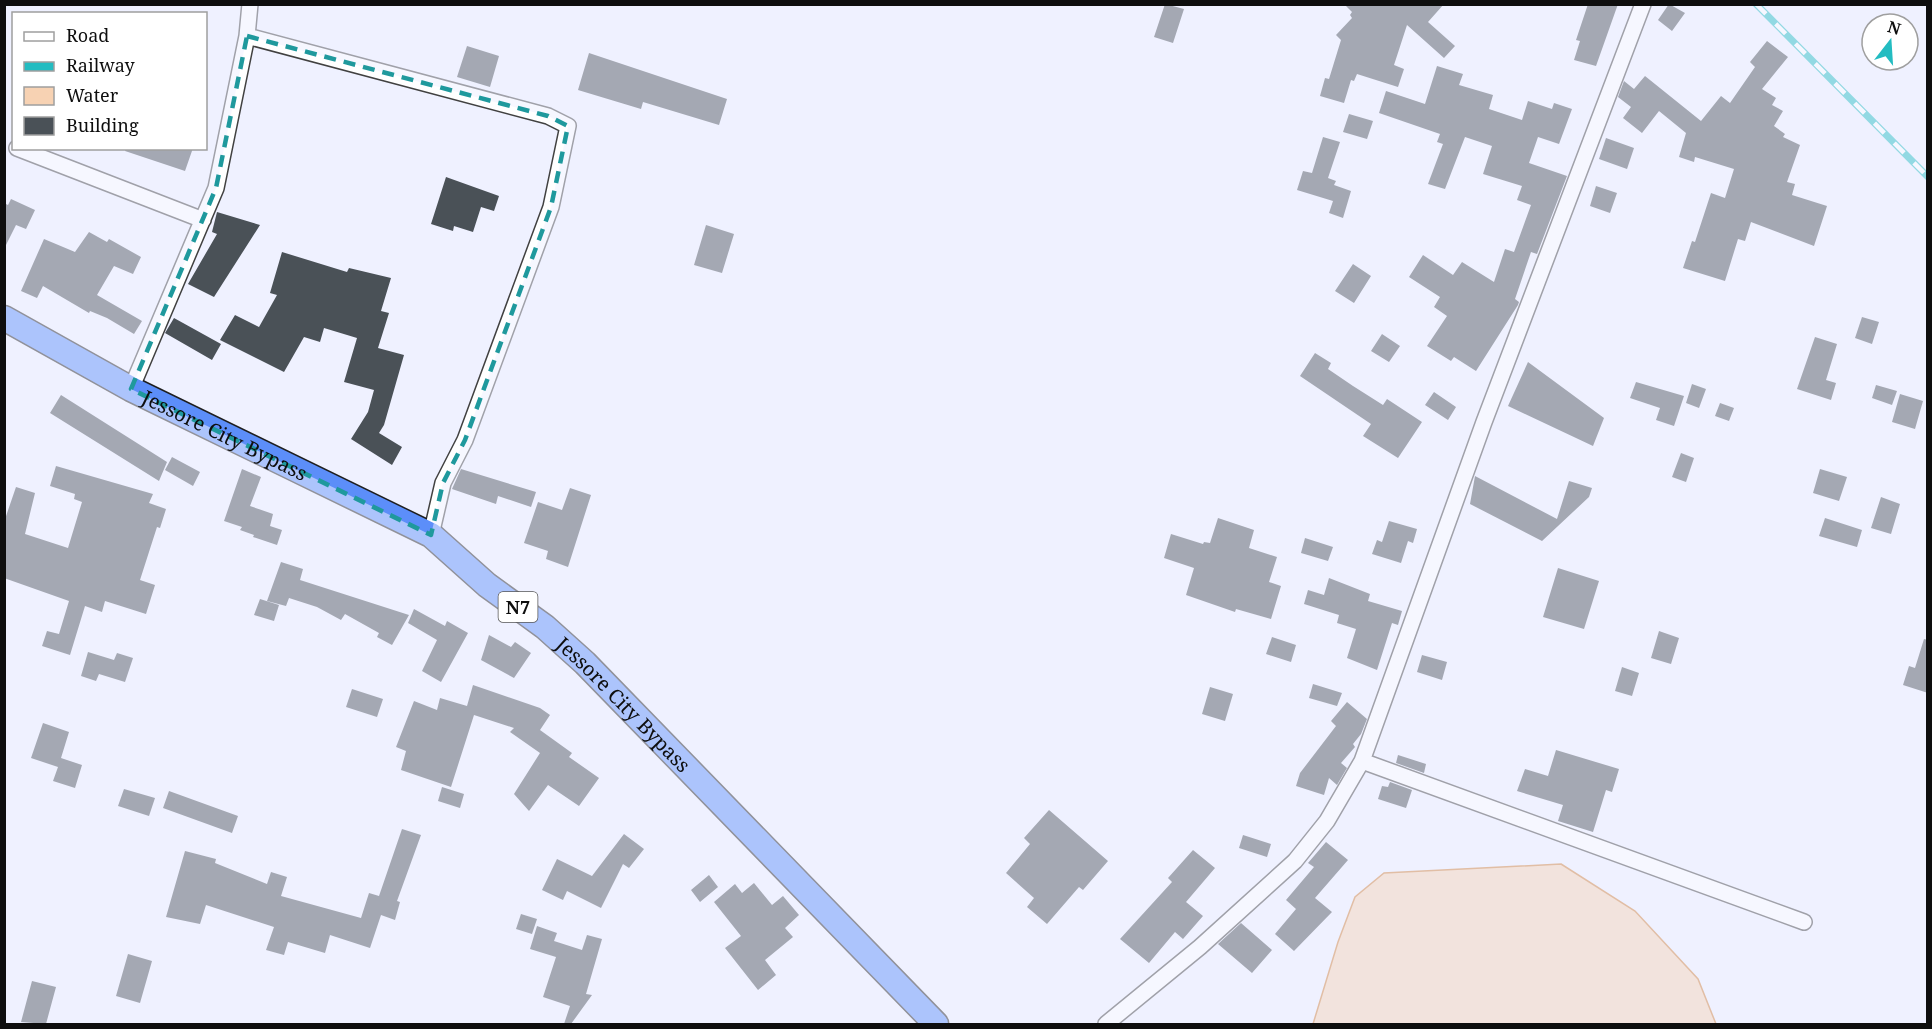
<svg xmlns="http://www.w3.org/2000/svg" width="1932" height="1029" font-family="'Noto Serif',serif">
  <style>
    .water { fill: #f7d2b3; stroke: #d08138; stroke-width: 1.5 }
    .building { fill: #4a5157 }
    .lines { fill: none; stroke-linecap: round; stroke-linejoin: round }
    .minor-casing { stroke: #414141; stroke-width: 18 }
    .trunk-casing { stroke: #1f1f1f; stroke-width: 27 }
    .minor { stroke: #fff; stroke-width: 15 }
    .trunk { stroke: #5c8ef9; stroke-width: 24 }
    .rail-casing { stroke: #23bcc1; stroke-width: 7 }
    .rail { stroke: #fff; stroke-width: 4.5; stroke-dasharray: 14; stroke-linecap: butt }
    .marked { fill: none; stroke: #1f999d; stroke-width: 4.5; stroke-dasharray: 12 8; stroke-linejoin: round }
    .labels { text-anchor: middle; dominant-baseline: central; stroke-width: 6; stroke-linejoin: round; paint-order: stroke }
    .shield { fill: #fff; stroke: #565656; stroke-width: 1.5 }
    .shield-label { font-size: 18px; font-weight: bold; fill: #0e0e0e }
    .street-label { font-size: 20px; fill: #0e0e0e; stroke: #fff }
  </style>
  <rect width="100%" height="100%" fill="#eff1ff"/>
  <path class="water" d="M1561,864L1635,911L1698,979L1716,1024H1313L1338,942L1355,897L1384,873Z"/>
  <path class="building" d="M1165,4L1184,9L1173,43L1154,37Z
    M1344,4H1444L1428,22L1455,46L1444,58L1407,25L1394,65L1404,69L1398,87L1357,74L1354,81L1351,80L1344,103L1320,96L1325,78L1329,79L1341,40L1336,35L1352,18L1350,15L1352,12Z
    M1588,4H1618L1596,66L1574,60L1580,41L1576,40Z
    M1669,4L1685,13L1672,31L1658,20Z
    M1767,41L1788,57L1762,89L1776,98L1772,105L1783,111L1774,126L1785,134L1783,137L1800,145L1787,182L1795,184L1792,195L1827,206L1814,246L1751,222L1745,241L1738,239L1725,281L1683,268L1692,241L1695,242L1711,193L1725,198L1734,169L1695,157L1694,162L1679,157L1686,133L1659,111L1642,133L1623,118L1631,107L1618,97L1624,81L1634,89L1645,76L1701,121L1721,96L1730,103L1755,67L1750,62Z
    M467,46L499,56L490,87L457,77Z
    M589,53L727,99L719,125L643,102L641,109L578,90Z
    M1437,66L1463,74L1459,85L1493,95L1489,109L1522,120L1528,101L1552,109L1554,103L1572,109L1559,144L1538,137L1529,163L1567,176L1537,254L1531,252L1515,299L1519,302L1518,305L1476,371L1454,357L1451,361L1427,346L1447,316L1434,307L1440,297L1409,277L1423,255L1453,275L1462,262L1494,282L1505,249L1514,252L1531,205L1517,200L1522,186L1483,174L1492,146L1465,137L1445,189L1428,184L1443,144L1437,142L1440,134L1379,113L1386,91L1425,104Z
    M1349,114L1373,121L1367,139L1343,132Z
    M1323,137L1340,142L1328,178L1336,181L1334,185L1351,191L1343,218L1329,213L1333,201L1297,190L1303,171L1312,173Z
    M1606,138L1634,148L1627,169L1599,159Z
    M126,148H193L185,171L125,151Z
    M446,177L499,196L494,211L481,207L473,232L454,226L453,231L431,224Z
    M1596,186L1617,193L1610,213L1590,206Z
    M11,199L35,210L26,229L16,225L4,249V203L8,205Z
    M217,212L260,225L214,297L188,284L217,234L212,232Z
    M706,225L734,234L722,273L694,265Z
    M89,232L107,242L109,239L141,257L133,274L114,266L97,295L142,321L134,334L107,318L90,311L89,313L43,286L37,298L21,291L44,239L75,252Z
    M282,252L347,272L349,268L391,278L381,311L389,313L378,348L404,355L384,425L379,433L402,447L392,465L351,439L368,412L374,390L344,382L357,338L324,328L320,342L304,337L284,372L220,340L235,315L259,327L277,295L270,293Z
    M1353,264L1371,276L1354,303L1335,291Z
    M1862,317L1879,322L1872,344L1855,338Z
    M174,318L221,344L212,360L165,333Z
    M1382,334L1400,346L1389,362L1371,351Z
    M1815,337L1837,344L1826,380L1836,383L1831,400L1797,389Z
    M1315,353L1331,363L1328,369L1353,386L1383,405L1387,399L1422,422L1398,458L1363,436L1371,424L1300,376Z
    M1528,362L1604,418L1593,446L1508,406Z
    M1636,382L1684,396L1674,426L1656,420L1660,408L1630,398Z
    M1692,384L1706,389L1699,408L1686,403Z
    M1876,385L1897,391L1892,405L1872,398Z
    M1434,392L1456,407L1448,420L1425,405Z
    M1900,394L1923,401L1915,429L1892,422Z
    M61,395L167,462L159,481L50,413Z
    M1720,403L1734,408L1729,421L1715,416Z
    M1681,453L1694,458L1686,482L1672,477Z
    M172,457L200,472L193,486L165,470Z
    M56,466L153,494L149,503L166,509L160,528L157,527L140,580L155,585L146,614L105,601L102,612L85,606L70,655L42,646L47,631L59,634L69,601L4,578V522L16,487L35,493L25,534L68,548L82,502L74,499L75,494L50,486Z
    M242,469L261,477L250,506L273,514L270,526L282,530L277,545L253,537L254,535L240,530L242,527L224,521Z
    M461,469L536,492L531,507L498,496L496,504L452,489Z
    M1820,469L1847,477L1839,501L1813,493Z
    M1475,476L1557,519L1569,481L1592,488L1589,497L1542,541L1470,504Z
    M570,488L591,495L568,567L546,559L548,551L524,543L538,502L562,510Z
    M1881,497L1900,504L1891,534L1871,528Z
    M1218,518L1254,530L1249,548L1277,557L1269,582L1281,586L1271,619L1236,609L1235,612L1186,595L1194,568L1164,558L1171,534L1203,544L1204,542L1210,543Z
    M1825,518L1862,530L1857,547L1819,536Z
    M1389,521L1417,529L1413,543L1408,541L1401,563L1372,554L1377,540L1382,542Z
    M1305,538L1333,547L1328,561L1301,553Z
    M281,562L303,569L300,580L409,615L392,645L377,637L379,633L345,614L341,620L317,607L289,598L286,606L267,601Z
    M1558,568L1599,581L1584,629L1543,617Z
    M1329,578L1370,594L1368,601L1402,611L1398,625L1392,623L1377,670L1347,658L1356,629L1337,623L1339,615L1304,604L1308,590L1324,595Z
    M260,599L279,605L274,621L254,615Z
    M414,609L445,626L447,621L468,633L441,682L422,671L437,640L408,623Z
    M1659,631L1679,638L1671,664L1651,658Z
    M489,635L511,647L515,642L531,653L514,678L481,660Z
    M1272,637L1296,645L1291,662L1266,654Z
    M1924,639L1928,640V693L1903,685L1909,666L1915,668Z
    M88,652L114,660L117,653L133,658L125,682L99,674L96,681L81,676Z
    M1422,655L1447,662L1442,680L1417,672Z
    M1622,667L1639,673L1632,696L1615,691Z
    M1313,684L1342,693L1337,706L1309,698Z
    M473,685L540,708L550,715L540,730L572,753L569,757L599,778L579,806L548,785L529,811L514,794L540,753L510,732L514,728L474,715L451,787L401,770L406,751L396,747L414,701L437,710L440,698L467,706Z
    M1210,687L1233,694L1225,721L1202,714Z
    M352,689L383,699L377,717L346,707Z
    M1347,702L1367,719L1361,734L1353,744L1355,747L1341,763L1347,768L1337,785L1329,778L1324,795L1296,786L1300,773L1336,726L1331,721Z
    M43,723L69,732L61,758L82,765L75,788L53,781L58,767L31,758Z
    M1556,750L1619,769L1612,792L1606,790L1593,832L1558,821L1563,805L1517,791L1525,769L1548,776Z
    M1398,755L1426,764L1424,773L1396,763Z
    M1390,782L1412,790L1406,808L1378,799L1382,786L1388,787Z
    M442,787L464,794L460,808L438,801Z
    M124,789L155,798L149,816L118,806Z
    M169,791L238,816L232,833L163,808Z
    M1049,810L1108,861L1083,890L1079,887L1047,924L1027,907L1034,898L1006,873L1030,844L1024,838Z
    M402,829L421,835L397,901L400,902L395,920L381,915L370,948L330,935L325,953L288,942L284,955L266,950L274,927L206,905L200,924L166,917L185,851L216,859L215,863L267,884L271,872L287,877L281,896L361,918L369,893L379,896Z
    M624,834L644,849L629,868L623,864L601,908L567,891L563,900L542,890L557,859L592,876Z
    M1243,835L1271,844L1267,857L1239,848Z
    M1326,842L1348,860L1315,898L1332,912L1294,951L1275,934L1296,909L1286,900L1314,867L1308,863Z
    M1193,850L1215,868L1186,902L1203,916L1183,939L1175,932L1149,963L1120,939L1172,882L1168,878Z
    M709,875L718,887L700,902L691,890Z
    M754,883L772,905L783,896L799,915L785,928L793,937L765,960L776,975L758,990L725,948L741,936L714,902L735,884L742,893Z
    M521,914L537,919L532,934L516,929Z
    M1241,923L1272,950L1252,973L1218,944Z
    M537,926L557,933L554,941L582,950L587,935L602,939L586,994L592,995L571,1024H564L570,1006L543,997L556,957L530,949Z
    M128,954L152,961L140,1003L116,996Z
    M32,981L56,987L46,1024L21,1022Z"/>
  <g class="lines">
    <g class="minor-casing">
      <path id="minor" d="M1643,4L1484,422L1362,761L1804,922
        M247,36L548,116L568,126L551,207L465,440L443,483L431,535
        M17,148L203,220
        M131,389L216,188L247,36L250,4
        M1106,1024L1200,947L1295,861L1327,821L1362,761"/>
    </g>
    <g class="trunk-casing">
      <g id="trunk">
        <path id="s1" d="M4,318L131,389L431,535L487,585L545,627L585,663L936,1024"/>
      </g>
    </g>
    <use href="#minor" class="minor"/>
    <use href="#trunk" class="trunk"/>
    <g class="rail-casing">
      <path id="rail" d="M1756,4L1928,177"/>
    </g>
    <use href="#rail" class="rail"/>
  </g>
  <path d="M0 0H1932V1029H0ZM247,36L548,116L568,126L551,207L465,440L443,483L431,535L131,389L216,188Z" fill="#eff1ff" fill-opacity=".55" fill-rule="evenodd"/>
  <path class="marked" d="M247,36L548,116L568,126L551,207L465,440L443,483L431,535L131,389L216,188Z"/>
  <g class="labels">
    <rect class="shield" x="498.5" y="592" width="39" height="30" rx="4.5"/>
    <g class="shield-label">
      <text x="518" y="607">N7</text>
    </g>
    <g class="street-label">
      <text stroke="none"><textPath href="#s1" startOffset="250">Jessore City Bypass</textPath></text>
      <text stroke="none"><textPath href="#s1" startOffset="736">Jessore City Bypass</textPath></text>
    </g>
  </g>
  <rect width="1932" height="1029" fill="none" stroke="#0e0e0e" stroke-width="12"/>
  <rect x="12" y="12" width="195" height="138" fill="#ffffff" stroke="#9f9f9f" stroke-width="1.5"/>
  <rect x="24" y="32" width="30" height="9" fill="#ffffff" stroke="#9f9f9f" stroke-width="1.5"/>
  <text x="66" y="42" font-size="18" fill="#0e0e0e">Road</text>
  <rect x="24" y="62" width="30" height="9" fill="#23bcc1" stroke="#9f9f9f" stroke-width="1.5"/>
  <text x="66" y="72" font-size="18" fill="#0e0e0e">Railway</text>
  <rect x="24" y="87" width="30" height="18" fill="#f7d2b3" stroke="#9f9f9f" stroke-width="1.5"/>
  <text x="66" y="102" font-size="18" fill="#0e0e0e">Water</text>
  <rect x="24" y="117" width="30" height="18" fill="#4a5157" stroke="#9f9f9f" stroke-width="1.5"/>
  <text x="66" y="132" font-size="18" fill="#0e0e0e">Building</text>
  <g transform="translate(1890 42) rotate(17)"><circle r="28" fill="#ffffff" stroke="#9f9f9f" stroke-width="1.5"/>
  <path d="M0-4.5L10 22L0 15L-10 22Z" fill="#23bcc1"/>
  <text y="-9" font-size="16" font-weight="bold" text-anchor="middle" fill="#0e0e0e">N</text>
  </g>
</svg>
